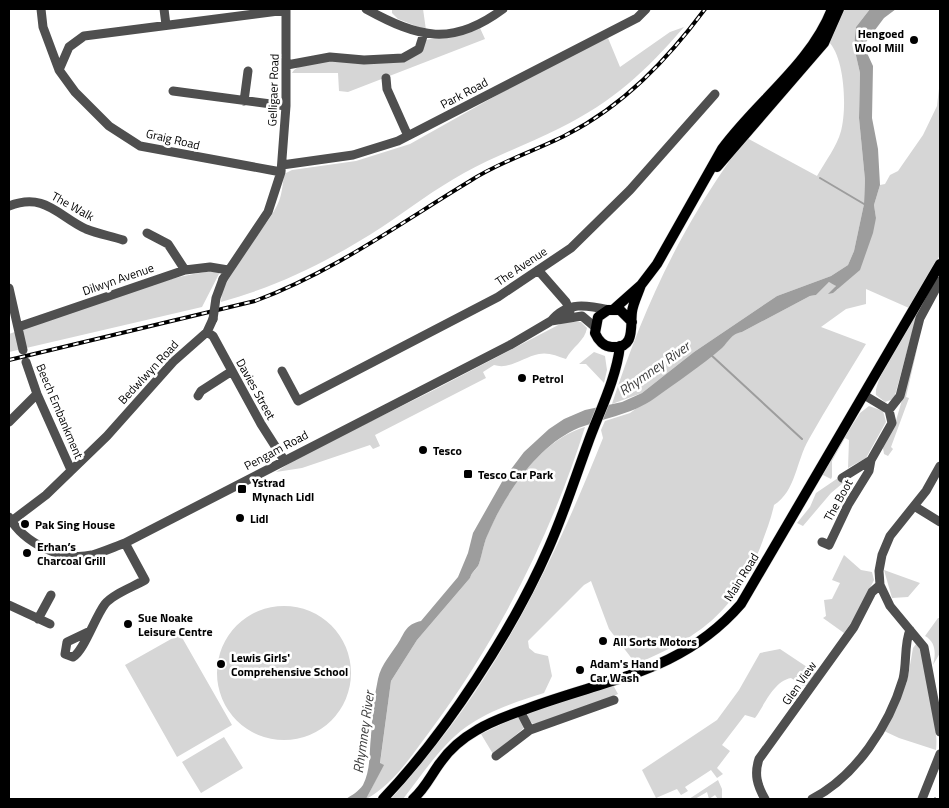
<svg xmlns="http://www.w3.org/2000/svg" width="949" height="808" font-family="'Titillium Web',sans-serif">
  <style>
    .green { fill: #d6d6d6 }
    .water { fill: #9d9d9d }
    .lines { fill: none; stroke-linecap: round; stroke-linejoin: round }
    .stream { stroke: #9d9d9d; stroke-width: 2 }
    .major-casing { stroke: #dbdbdb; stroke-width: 11 }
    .minor { stroke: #4f4f4f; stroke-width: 9 }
    .major { stroke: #000; stroke-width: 10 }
    .rail-casing { stroke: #000; stroke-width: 4 }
    .rail { stroke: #fff; stroke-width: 2; stroke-dasharray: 5.5; stroke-linecap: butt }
    .minor-bridge { stroke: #4f4f4f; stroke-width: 9 }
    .poi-dot { fill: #000; stroke: #fff; stroke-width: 2 }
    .labels { text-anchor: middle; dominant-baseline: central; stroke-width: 5; stroke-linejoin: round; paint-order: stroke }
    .poi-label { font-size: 12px; font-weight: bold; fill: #000; stroke: #fff; text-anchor: start }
    .street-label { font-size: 12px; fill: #000; stroke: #fff }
    .water-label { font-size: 14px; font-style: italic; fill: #3e3e3e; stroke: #fff }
  </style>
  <rect width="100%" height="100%" fill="#fff"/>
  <path class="green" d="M392,9H423L426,30L398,19L392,13Z
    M845,9H870L856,27L854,47L860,73L859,118L865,180L864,204L854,251L848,265L831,276L777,296L694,352L642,393L612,404C634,336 662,269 699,208C713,184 730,161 745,137L817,176C825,162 837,146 841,131C847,109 845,57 828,41Z
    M684,27C645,72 614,101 560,128C528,144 495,156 464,173C435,189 409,209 382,227C331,260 279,286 221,302C223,262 265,235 279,201C282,194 283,182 284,174L292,170L356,161L410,144L540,71L608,38L620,67L670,32Z
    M480,28L485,39L348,92L339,91L338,73H292C300,54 383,59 403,59L426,40Z
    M940,80V255L909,308L866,289V304L846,309L821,327L866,344C847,375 827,407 809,439C796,461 796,491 774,505C771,520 765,534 760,548C733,614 699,637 636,664L609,629L591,581L584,585L528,641L529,648L535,653L548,656L552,676L544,693C518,701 488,711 466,727C441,745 422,775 403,799H391C420,765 450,730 475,692C528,613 568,526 603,438L601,430L605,421L630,413L722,347L734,334L742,332L810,296L816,295L829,282L833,283L836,286L834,289L837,290L876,218L874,205L880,185L885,184L890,175L898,171L923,135L937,106Z
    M221,270L202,307L9,352V334C78,310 148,278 221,270Z
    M918,311L894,399L885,402L876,395C873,380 909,326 918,311Z
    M564,322H581L587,328C585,341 572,347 566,359C557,356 548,352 539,354C523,357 510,370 494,365L483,372L486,378L375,435L380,446L373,449L370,445L302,468L276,472L299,457L432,391Z
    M918,345L906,397L909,398L891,447L893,449L888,456L884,454L883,448L895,424Z
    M594,352L605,356L607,370L604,383L586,364H579Z
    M869,406L883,411L886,422L866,458L848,468L849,440L845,438L832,461V477L831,479L821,474L860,413Z
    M585,427C551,536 498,639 430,731C412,755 393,785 366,799L383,765L380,764L391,681L417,640L470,578C472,571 475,571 478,566C481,560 484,541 488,533C507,491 539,441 585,427Z
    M838,478L843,483L831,493L803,526L797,523L810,507L816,493Z
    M844,555L861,570L872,572L874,580L858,613L844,633L823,618L826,616L824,600L832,599L840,583L832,580Z
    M884,570L920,583L908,597L892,598Z
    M217 673a67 67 0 1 1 134 0a67 67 0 1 1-134 0Z
    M938,618H940V653L933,665C936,654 936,642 925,636Z
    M180,634L232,725L177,757L125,665Z
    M916,644L920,648C926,675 939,722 936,750L899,738L884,731L907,682L913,648Z
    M780,649L816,673L807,686H803L791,678C773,681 763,708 755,718L745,715L722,745L730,751L717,768L723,774L717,778L711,770L685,787L688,791L681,795L677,789L656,798L642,770L717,720L739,690L760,653Z
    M613,685L618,694C591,706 562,719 533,724L528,719L527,713Z
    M518,716L521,718L524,728L493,754L481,734Z
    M224,737L243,768L201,793L182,762Z
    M718,780L722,789V799H718L715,795L709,799L707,792L695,799H689Z"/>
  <path class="water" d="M870,9H896L884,18L866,42L867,53L873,66L872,118L878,149L880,185L874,205L876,218L873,233L860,270L833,293L828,294L836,286L829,282L816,295L810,296L742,332C731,334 729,341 722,348C701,366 677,382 655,398C630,416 601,418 574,430C535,449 504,496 488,534C484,541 481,561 478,566C474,571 472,572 470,578L417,640L391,681L380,763L384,765L366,799H346C352,795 358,792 363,785C371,769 369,753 371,736C372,717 374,697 378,679C381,664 393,652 400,640C406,629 408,624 421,621L458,577L468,553L473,533L503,480L524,452L549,429L564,419L585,410L622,402L642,393L694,352L777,296L831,276L848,265L854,251L864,204L865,180L859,118L860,73L854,47L856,27Z"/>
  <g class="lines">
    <path class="stream" d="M820,178L864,204
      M710,354L802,439
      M935,798V799"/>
    <g class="major-casing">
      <path id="major" d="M717,167L824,43L839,9
        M614,309L641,285L657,264L722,149C757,101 810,65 832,9
        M632,322L620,310H608L598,317L595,333C598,340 604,347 612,347C636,349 630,326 632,312C633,303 638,294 641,285
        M383,799C446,733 513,630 549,547C564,513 575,478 588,443C599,412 616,380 620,346
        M413,799C425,789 431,775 440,763C449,750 463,738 477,730C493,720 512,714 529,708C610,678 682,672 741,604L940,264"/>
    </g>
    <path class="minor" d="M41,9L43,27L59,70L75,92L109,126L140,146L281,172
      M164,9L166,25
      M366,9C419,38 452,47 503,9
      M287,65L330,57L364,60L403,58L419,49L424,33
      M59,70L69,47L84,36L286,10
      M386,78L387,89L408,136
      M173,91L286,106
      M244,101L248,71
      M282,165L353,155L398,141L637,18L646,9
      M9,206C45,192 58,216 86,229C98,234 111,236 123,240
      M147,233L168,244L185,270
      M538,270L566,302L570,311
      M223,279L268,212L281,172L286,106V9
      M9,288L23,350
      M551,321C567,301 587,305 609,310
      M18,327L185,270L210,267L228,270
      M207,332L213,336L261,424L284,460
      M26,362L37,394L71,470
      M282,371L298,401L498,297L571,248L630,190L715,94
      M198,396L201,391L232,371
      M889,410L900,396L920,318L940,281
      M9,422L37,394
      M940,466L926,491L890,536L882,555L879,571L880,585L890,606L924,647L940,732
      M842,478L871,460L892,423L889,410L864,395
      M914,506L940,522
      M9,517C24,543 62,562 92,555C103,552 114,547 125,543L510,345L551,321L582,316L595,327
      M9,523L46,495L107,436L173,362L207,332L213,319
      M822,542L829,545L848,505L869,471L871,460
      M9,605L50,624
      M38,619L51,595
      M88,632L67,642L65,654L73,657C84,651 95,617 105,604C113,594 133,587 145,580L125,543
      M520,711L530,730
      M496,756L530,730L614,700
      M765,799C757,785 754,774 759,759L854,627L872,592L880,585
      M812,799C856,776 889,726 903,679C907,663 904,644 910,630
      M922,799L940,754"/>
    <use href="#major" class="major"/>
    <g class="rail-casing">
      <path id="rail" d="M9,360L255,301C333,272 399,224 470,181C499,162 535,151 566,135C623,106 667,60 705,9"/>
    </g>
    <use href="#rail" class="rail"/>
    <path class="minor-bridge" d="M213,319L216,298L223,279"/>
  </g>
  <g class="poi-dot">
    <circle cx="914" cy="40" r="5"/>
    <circle cx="522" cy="378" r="5"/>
    <circle cx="423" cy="450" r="5"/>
    <rect x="463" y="469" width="10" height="10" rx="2.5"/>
    <rect x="237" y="484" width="10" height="10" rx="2.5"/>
    <circle cx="240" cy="518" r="5"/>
    <circle cx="25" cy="524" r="5"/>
    <circle cx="27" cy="553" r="5"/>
    <circle cx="128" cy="624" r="5"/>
    <circle cx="603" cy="641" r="5"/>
    <circle cx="221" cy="664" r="5"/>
    <circle cx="580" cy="670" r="5"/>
  </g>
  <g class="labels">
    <g class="poi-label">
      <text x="904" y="33" text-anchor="end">Hengoed<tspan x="904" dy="14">Wool Mill</tspan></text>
      <text x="532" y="378">Petrol</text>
      <text x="433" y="450">Tesco</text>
      <text x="478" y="474">Tesco Car Park</text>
      <text x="252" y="482">Ystrad<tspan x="252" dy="14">Mynach Lidl</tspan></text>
      <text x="250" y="518">Lidl</text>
      <text x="35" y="524">Pak Sing House</text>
      <text x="37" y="546">Erhan’s<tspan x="37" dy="14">Charcoal Grill</tspan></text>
      <text x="138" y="617">Sue Noake<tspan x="138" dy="14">Leisure Centre</tspan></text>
      <text x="613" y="641">All Sorts Motors</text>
      <text x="231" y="657">Lewis Girls'<tspan x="231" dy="14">Comprehensive School</tspan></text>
      <text x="590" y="663">Adam's Hand<tspan x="590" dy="14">Car Wash</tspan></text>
    </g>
    <g class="street-label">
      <text transform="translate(273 90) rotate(-88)">Gelligaer Road</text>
      <text transform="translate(464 93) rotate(-28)">Park Road</text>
      <text transform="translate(173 139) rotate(13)">Graig Road</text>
      <text transform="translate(73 206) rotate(29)">The Walk</text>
      <text transform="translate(521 266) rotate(-34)">The Avenue</text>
      <text transform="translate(118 279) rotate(-19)">Dilwyn Avenue</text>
      <text transform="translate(148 372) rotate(-47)">Bedwlwyn Road</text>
      <text transform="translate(256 389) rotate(61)">Davies Street</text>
      <text transform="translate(60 411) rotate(67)">Beech Embankment</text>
      <text transform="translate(276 450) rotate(-28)">Pengam Road</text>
      <text transform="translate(838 500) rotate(-61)">The Boot</text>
      <text transform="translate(741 577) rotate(-58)">Main Road</text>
      <text transform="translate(799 683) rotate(-55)">Glen View</text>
    </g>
    <g class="water-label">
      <text transform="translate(654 368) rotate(-35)">Rhymney River</text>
      <text transform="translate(363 732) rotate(-82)">Rhymney River</text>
    </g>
  </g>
  <rect width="949" height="808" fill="none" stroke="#000000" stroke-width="20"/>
</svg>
